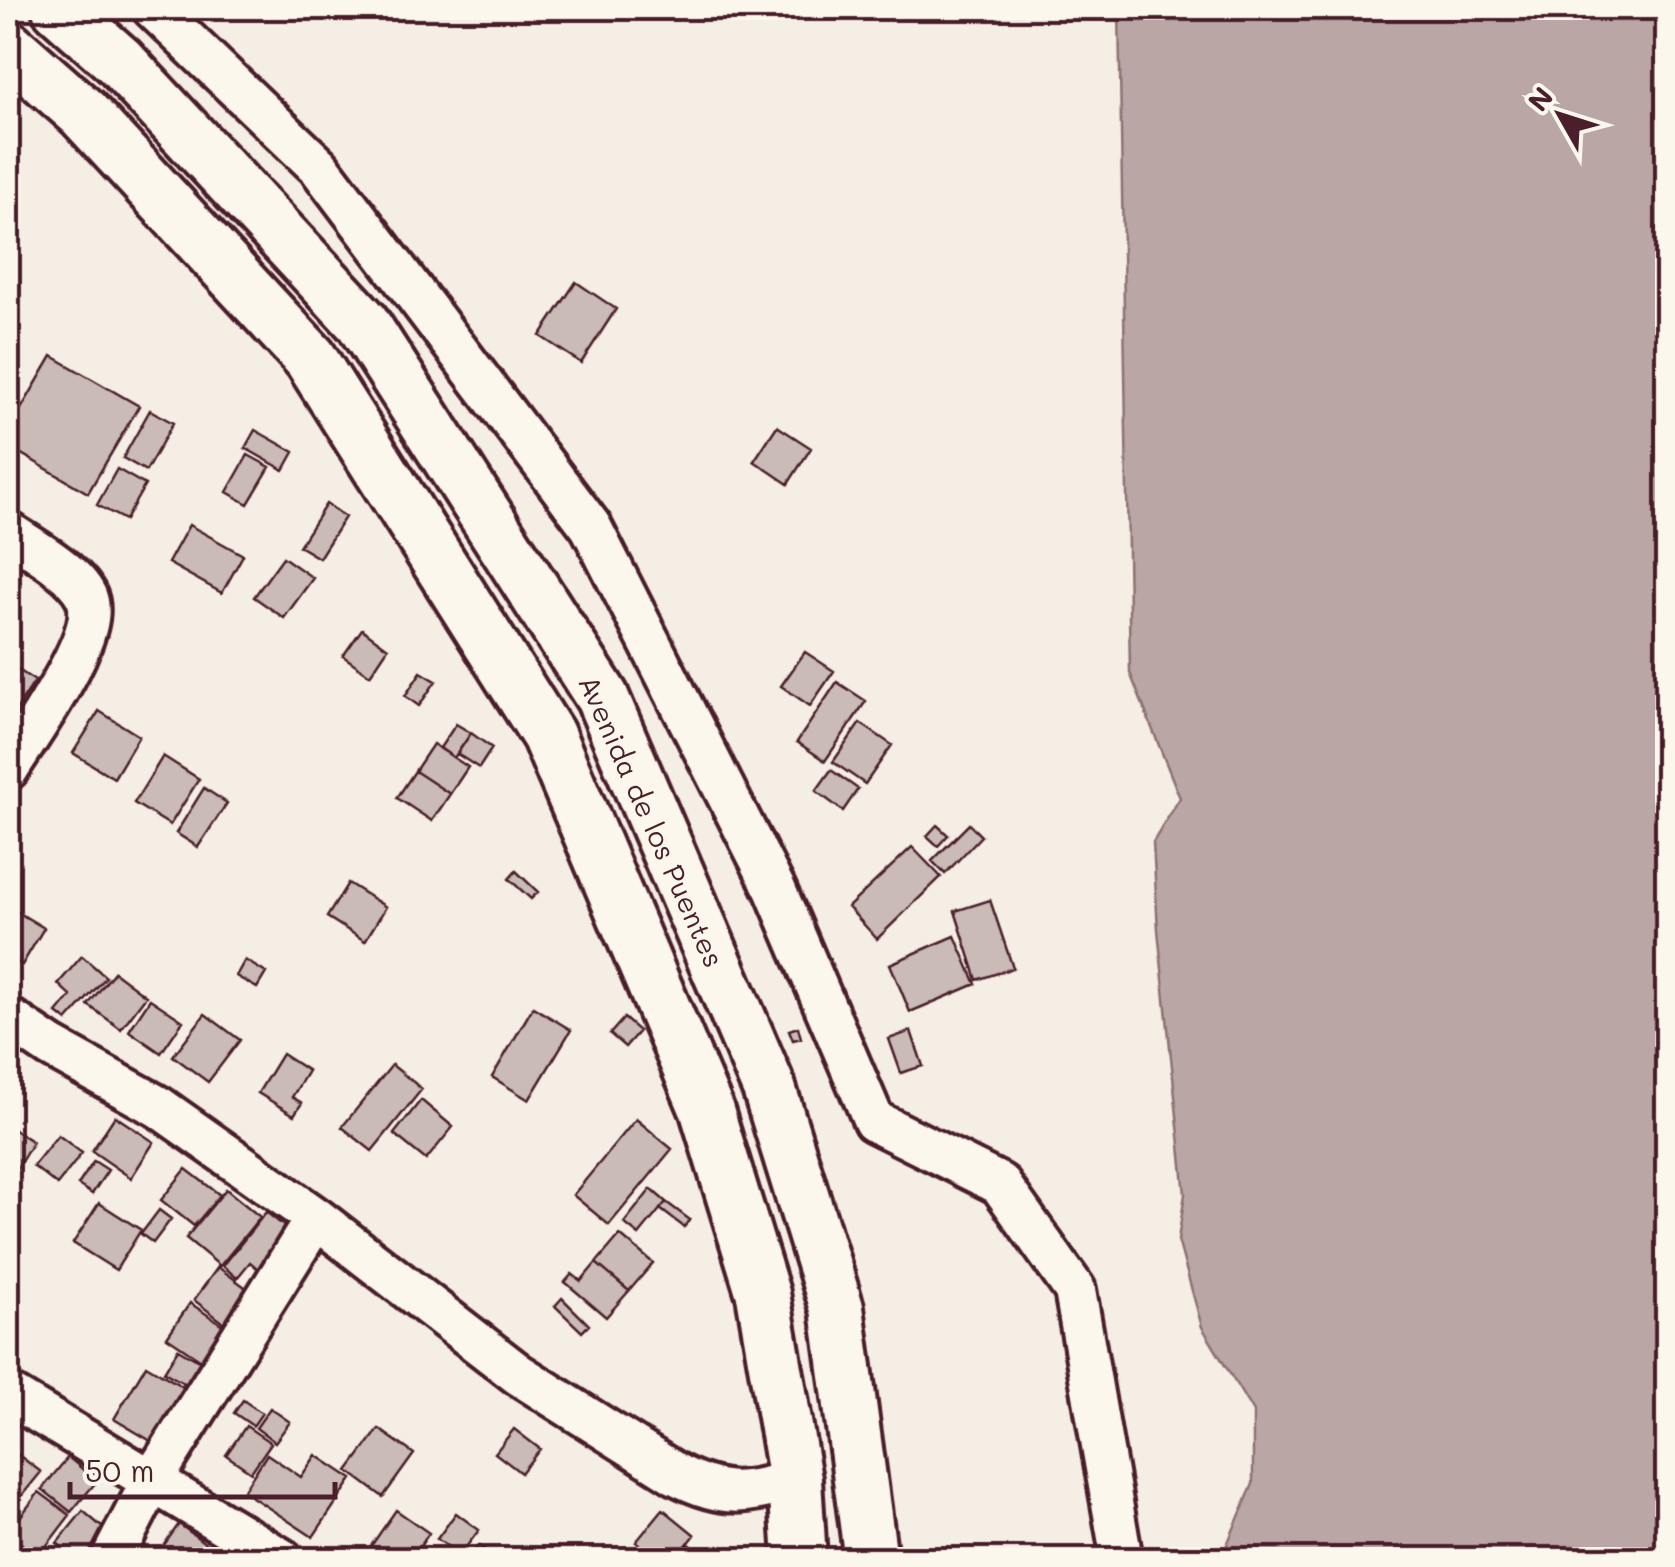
<svg xmlns="http://www.w3.org/2000/svg" width="1675" height="1567" font-family="Mali,sans-serif">
  <style>
    .water { fill: #baa7a5; stroke: #8d7174; stroke-width: 2.5 }
    .building { fill: #cabbb6; stroke: #4a1f2b; stroke-width: 2.5 }
    .lines { fill: none; stroke-linecap: round; stroke-linejoin: round }
    .minor-casing { stroke: #4a1f2b; stroke-width: 48 }
    .major-casing { stroke: #4a1f2b; stroke-width: 60 }
    .minor { stroke: #fbf7ec; stroke-width: 40 }
    .major { stroke: #fbf7ec; stroke-width: 52 }
    .labels { text-anchor: middle; dominant-baseline: central; stroke-width: 8; stroke-linejoin: round; paint-order: stroke }
    .street-label { font-size: 28px; fill: #4a1f2b; stroke: #fbf7ec }
  </style>
  <rect width="100%" height="100%" fill="#f4eee4"/>
  <filter id="ink" filterUnits="userSpaceOnUse"><feTurbulence type="fractalNoise" baseFrequency=".01" numOctaves="2"/><feDisplacementMap in="SourceGraphic" scale="20" xChannelSelector="R" yChannelSelector="G"/><feConvolveMatrix kernelMatrix="1 2 1 2 8 2 1 2 1" color-interpolation-filters="sRGB"/></filter>
  <g filter="url(#ink)">
    <path class="water" d="M1119,8H1667V1559H1223V1554L1253,1484V1412L1202,1327L1178,1240L1185,1194L1158,930L1153,842L1180,798L1130,673Z"/>
    <path class="building" d="M576,282L616,309L581,363L540,336Z
      M52,356L139,406L88,493L8,446V431Z
      M150,410L173,423L146,471L123,458Z
      M777,426L811,448L788,484L754,461Z
      M255,430L294,452L284,470L245,448Z
      M248,455L270,467L248,504L227,492Z
      M117,469L145,485L125,520L97,505Z
      M326,504L345,517L319,558L299,546Z
      M189,525L243,555L222,593L168,563Z
      M283,557L313,578L284,618L254,597Z
      M362,629L388,648L370,675L343,656Z
      M805,652L834,671L810,706L781,686Z
      M8,663L35,681L12,716L8,713Z
      M421,672L436,681L419,706L405,696Z
      M837,682L866,701L825,761L797,742Z
      M99,711L139,736L114,778L73,753Z
      M860,723L892,745L865,784L833,762Z
      M456,724L471,733L454,758L440,748Z
      M471,733L492,748L479,768L457,754Z
      M433,744L468,767L450,794L415,771Z
      M163,756L199,779L170,825L134,803Z
      M831,770L858,789L843,811L816,791Z
      M415,771L450,794L432,821L397,798Z
      M204,788L227,803L198,847L176,833Z
      M969,824L981,836L945,874L932,861Z
      M937,825L948,835L938,846L927,836Z
      M912,847L941,877L877,939L848,907Z
      M516,871L538,892L531,899L509,879Z
      M348,883L386,907L365,941L327,917Z
      M990,900L1013,968L977,980L955,911Z
      M14,910L44,928L22,965L8,956V920Z
      M955,936L976,984L910,1012L890,964Z
      M82,956L106,977L67,1021L57,1013L71,996L58,984Z
      M245,960L266,973L257,988L236,976Z
      M114,972L146,996L121,1029L88,1005Z
      M150,999L183,1021L161,1053L129,1031Z
      M533,1007L571,1030L529,1100L492,1077Z
      M205,1014L240,1040L208,1082L173,1056Z
      M624,1018L639,1031L625,1047L610,1034Z
      M798,1027L801,1038L793,1040L789,1030Z
      M911,1031L923,1066L901,1073L889,1039Z
      M282,1054L308,1071L292,1097L302,1103L294,1115L258,1093Z
      M392,1065L422,1089L372,1151L342,1127Z
      M421,1100L453,1127L426,1160L394,1134Z
      M115,1116L154,1142L131,1178L92,1151Z
      M636,1119L672,1149L609,1225L573,1195Z
      M8,1126L33,1142L8,1183Z
      M58,1135L82,1153L57,1185L33,1166Z
      M94,1161L108,1170L92,1194L78,1185Z
      M186,1169L220,1195L194,1226L161,1200Z
      M226,1189L260,1217L220,1266L186,1238Z
      M651,1189L666,1202L639,1235L624,1223Z
      M666,1202L690,1220L684,1227L660,1209Z
      M99,1203L141,1230L116,1270L73,1243Z
      M159,1210L171,1219L153,1243L141,1234Z
      M266,1212L294,1234L263,1273L250,1262L237,1278L223,1266Z
      M620,1235L653,1263L629,1291L596,1263Z
      M596,1263L629,1291L606,1317L565,1282L572,1274L581,1281Z
      M218,1267L249,1290L224,1323L194,1300Z
      M562,1298L589,1325L582,1332L555,1306Z
      M190,1303L227,1328L204,1362L167,1337Z
      M178,1349L204,1364L191,1387L164,1372Z
      M146,1365L188,1390L156,1444L114,1419Z
      M243,1400L262,1413L253,1426L234,1413Z
      M270,1408L290,1422L275,1442L256,1428Z
      M246,1426L271,1443L251,1472L226,1455Z
      M379,1429L414,1454L383,1497L348,1471Z
      M514,1429L540,1449L521,1473L495,1453Z
      M17,1454L41,1472L11,1509L8,1507V1466Z
      M267,1454L301,1477L316,1455L352,1479L313,1537L243,1491Z
      M68,1457L97,1481L71,1512L42,1489Z
      M39,1492L70,1515L38,1557L8,1533Z
      M663,1509L695,1535L675,1560H657L636,1542Z
      M396,1510L429,1533L411,1560H390L371,1546Z
      M83,1511L109,1533L87,1560H78L57,1543Z
      M456,1513L479,1530L460,1555L437,1539Z
      M179,1524L216,1551L210,1560H153Z
      M688,1543L709,1560H675Z
      M478,1545L499,1560H468Z
      M427,1548L445,1560H420Z"/>
    <g class="lines">
      <g class="minor-casing">
        <path id="minor" d="M153,8L319,167L591,527L775,889L874,1121L1000,1184L1075,1290L1122,1560
          M8,532C30,547 74,571 86,596C104,633 29,735 8,769
          M8,1018L51,1047L159,1107L316,1218L518,1374L676,1474C725,1499 744,1494 795,1480
          M8,1394L283,1560
          M111,1560L153,1479L316,1218"/>
      </g>
      <g class="major-casing">
        <path id="major" d="M59,8L119,61L362,322L602,697L769,1088L837,1308L871,1560
          M8,47L83,113L310,358L548,735L706,1108L763,1294L795,1480L800,1560"/>
      </g>
      <use href="#minor" class="minor"/>
      <use href="#major" class="major"/>
    </g>
  </g>
  <g class="labels">
    <g class="street-label">
      <text transform="translate(652 821) rotate(66)">Avenida de los Puentes</text>
    </g>
  </g>
  <rect width="1675" height="1567" fill="none" stroke="#fbf7ec" stroke-width="40"/>
  <rect x="20" y="20" width="1635" height="1527" fill="none" stroke="#4a1f2b" stroke-width="4" filter="url(#ink)"/>
  <g transform="translate(1560 115) rotate(309)" stroke="#fbf7ec" stroke-width="8" paint-order="stroke">
  <path d="M0-8L18 38L0 25L-18 38Z" fill="#4a1f2b"/>
  <text y="-15" font-size="28" font-weight="bold" text-anchor="middle" fill="#4a1f2b">N</text>
  </g>
  <path d="M70 1482v15h265v-15" fill="none" stroke="#4a1f2b" stroke-width="5"/>
  <text x="85" y="1482" font-size="30" fill="#4a1f2b" stroke="#fbf7ec" stroke-width="8" paint-order="stroke">50 m</text>
</svg>
